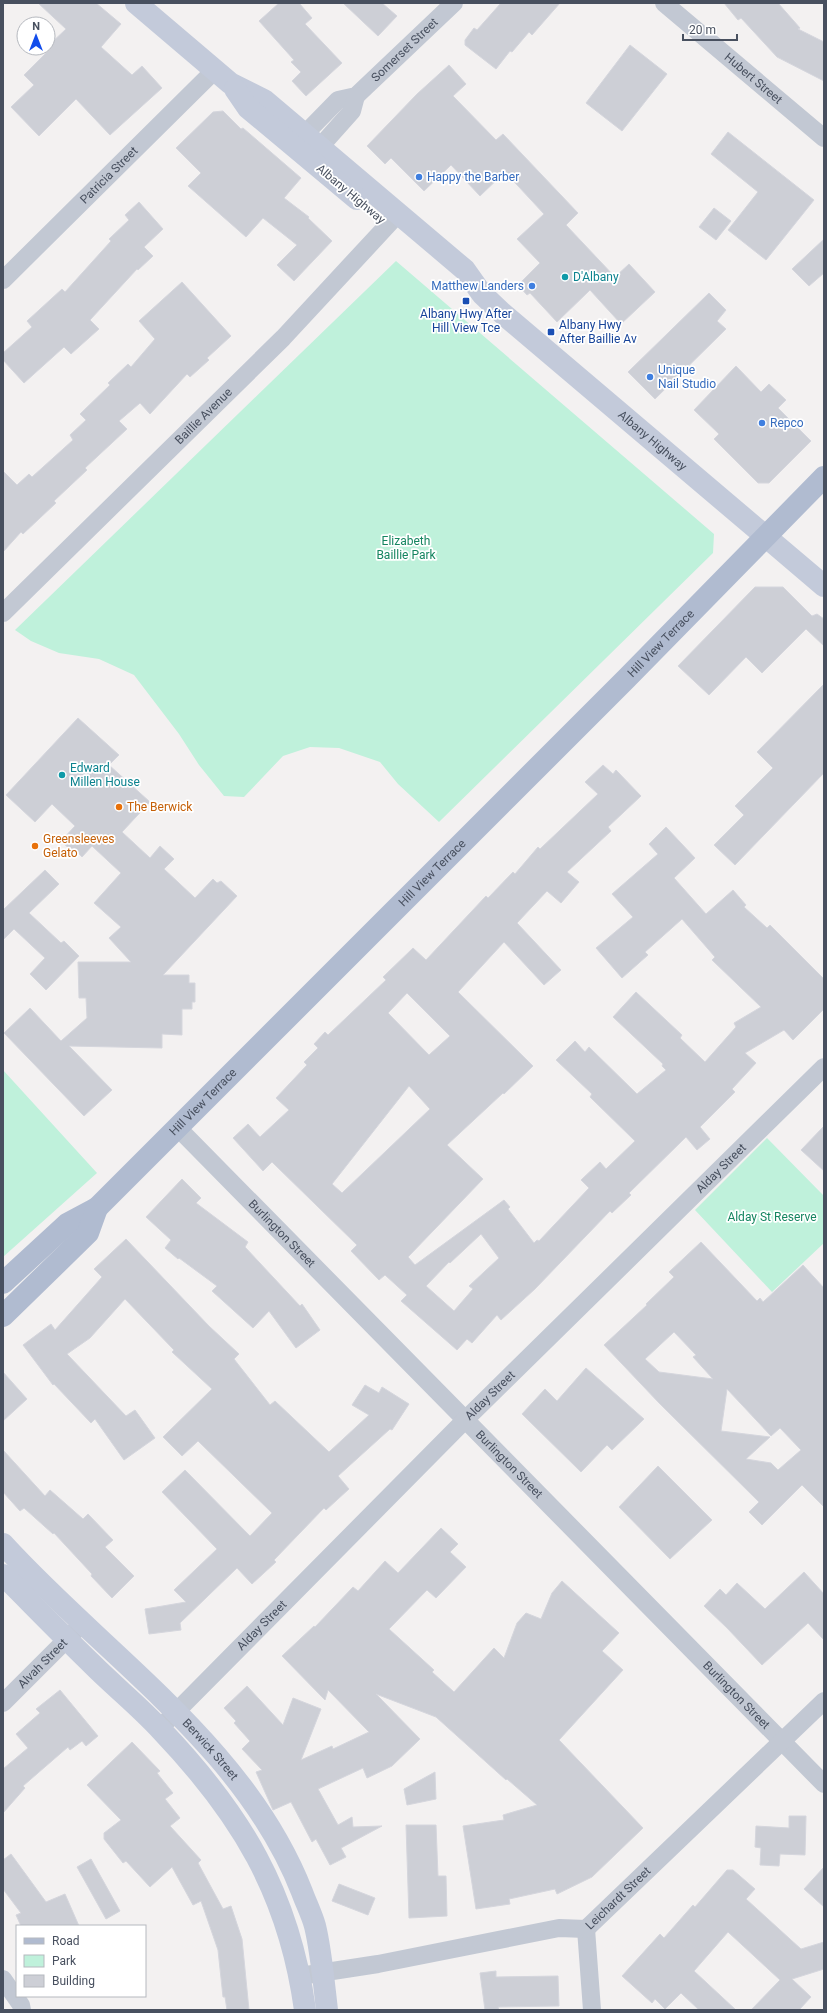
<svg xmlns="http://www.w3.org/2000/svg" width="827" height="2013" font-family="Roboto,sans-serif">
  <style>
    .green { fill: #bff1db }
    .building { fill: #cdcfd6; stroke: #d5d6dd; fill-rule: evenodd }
    .lines { fill: none; stroke-linecap: round; stroke-linejoin: round }
    .minor { stroke: #c2c8d3; stroke-width: 18 }
    .secondary { stroke: #c3cada; stroke-width: 22 }
    .primary { stroke: #b0bbd0; stroke-width: 22 }
    .shop-dot { fill: #3f7fe0; stroke: #fff; stroke-width: 1.5 }
    .culture-dot { fill: #0f9aa8; stroke: #fff; stroke-width: 1.5 }
    .transit-dot { fill: #1a4fb4; stroke: #fff; stroke-width: 1.5 }
    .food-dot { fill: #e8710a; stroke: #fff; stroke-width: 1.5 }
    .labels { text-anchor: middle; dominant-baseline: central; stroke-width: 3.5; stroke-linejoin: round; paint-order: stroke }
    .street-label { font-size: 12px; fill: #48505f; stroke: #fff }
    .shop-label { font-size: 12px; fill: #366cbe; stroke: #fff; text-anchor: start }
    .culture-label { font-size: 12px; fill: #0d838f; stroke: #fff; text-anchor: start }
    .transit-label { font-size: 12px; fill: #164399; stroke: #fff }
    .park-label { font-size: 12px; fill: #158560; stroke: #fff }
    .food-label { font-size: 12px; fill: #c56008; stroke: #fff; text-anchor: start }
  </style>
  <rect width="100%" height="100%" fill="#f3f1f1"/>
  <path class="green" d="M396,261L714,534L713,553L439,822L398,784L380,762L339,748L310,747L283,756L244,797L224,796L199,765L179,734L134,675L99,659L59,653L31,641L15,630Z
    M3,1070L97,1173L3,1257Z
    M767,1138L824,1196V1243L772,1292L695,1210Z"/>
  <path class="building" d="M38,3H96L121,24L101,47L132,75L142,66L162,88L110,135L76,99L39,136L11,107L34,85L24,75L48,51V46L66,29Z
    M279,3H299L312,18L305,24L342,63L306,96L292,81L301,72L291,62L294,60L259,21Z
    M343,3H382L397,16L378,36Z
    M501,3H560L532,35L529,32L512,52L510,51L496,69L465,45V40L474,28L477,30Z
    M724,3H778L800,28L798,29L824,42V81L777,57L741,18L738,20Z
    M630,45L667,74L622,131L586,103Z
    M449,65L466,84L453,96L496,140L503,134L578,213L566,225L615,277L629,264L655,292L621,324L590,290L557,322L530,293L527,295L518,285L540,263L517,239L544,214L505,172L480,196L451,165L424,191L391,158L385,164L367,146L417,94Z
    M223,111L241,129L243,128L301,178L284,198L309,217L308,218L332,241L294,281L277,265L297,245L263,218L246,237L188,186L201,173L176,148L213,112Z
    M728,132L814,200L766,260L728,230L758,192L711,154Z
    M139,202L163,229L144,247L153,256L138,270L137,269L90,320L99,329L71,354L64,347L24,383L3,360V353L32,327L27,321L62,289L65,292L111,241L109,239L129,220L125,215Z
    M714,208L731,221L716,240L699,227Z
    M824,239V273L809,286L792,269Z
    M182,282L231,336L207,358L209,360L190,377L187,374L150,414L140,403L119,421L127,429L85,468L87,470L54,501L56,503L23,534L21,532L3,552V471L17,485L29,474L32,477L73,440L70,435L86,420L80,414L110,385L108,383L128,364L131,367L155,339L139,321Z
    M709,293L726,310L717,321L726,329L655,399L628,372Z
    M736,366L761,392L769,384L786,400L778,408L811,441L769,483H758L714,439L719,434L694,410Z
    M755,587H783L812,616L817,614L824,619V646L806,629L762,673L746,657L709,695L678,666Z
    M824,684V773L735,865L714,845L744,815L735,806L773,768L757,752Z
    M78,718L119,755L109,765L150,802L122,832L150,858L160,846L174,859L164,869L195,898L213,879L217,883L221,881L237,896L163,975H189V983H195V1002H192V1009H182V1035L162,1034V1048L69,1046L112,1090L84,1116L4,1033L30,1008L61,1041L87,1018L86,998H79L78,962H131L109,938L121,927L94,903L121,873L92,846L82,857L77,852L75,854L61,841L75,826L52,804L35,822L6,795Z
    M603,765L613,774L616,770L641,796L608,827L611,831L567,872L579,882L561,903L547,891L517,923L561,970L544,985L504,942L458,992L533,1066L504,1094L503,1093L447,1145L483,1179L408,1257L415,1265L504,1200L510,1207L508,1209L534,1243L537,1240L539,1241L589,1188L581,1180L600,1162L606,1169L635,1141L590,1097L592,1094L556,1060L575,1041L585,1052L589,1047L637,1094L666,1070L662,1066L663,1064L613,1017L636,992L682,1035L680,1038L705,1062L736,1027L734,1023L761,1007L712,960L715,957L682,919L645,952L648,955L622,978L596,948L633,917L612,894L658,854L649,844L666,827L695,858L674,878L706,914L733,890L746,905L744,907L767,928L770,925L824,979V1009L793,1040L784,1030L745,1053L756,1063L732,1089L735,1092L700,1127L710,1139L697,1150L686,1137L629,1193L631,1195L612,1213L610,1211L535,1289L501,1320L497,1315L472,1343L467,1339L457,1350L401,1301L407,1295L385,1275L379,1280L351,1251L357,1245L272,1162L263,1171L233,1138L248,1124L260,1137L289,1110L276,1098L307,1065L304,1062L318,1048L314,1044L325,1032L328,1035L386,980L383,977L413,948L426,960L486,896L488,898L513,872L515,874L538,847L540,849L598,794L585,782ZM407,993L450,1036L429,1055L388,1013ZM409,1086L430,1109L342,1193L332,1184ZM481,1234L499,1258L469,1286L473,1289L454,1311L426,1286L449,1262L450,1263Z
    M45,870L59,884L29,913L61,943L64,941L79,956L46,990L30,974L45,958L14,929L3,940V910Z
    M824,1126V1171L801,1150Z
    M182,1179L201,1198L196,1203L248,1242L245,1247L300,1306L302,1304L320,1330L296,1348L269,1311L253,1328L212,1291L217,1286L179,1258L178,1259L165,1248L171,1240L146,1217Z
    M126,1239L209,1326L239,1354L234,1359L270,1405L275,1401L329,1452L369,1415L352,1405L365,1385L379,1393L382,1387L409,1404L392,1430L390,1429L338,1476L349,1489L326,1510L324,1508L274,1560L276,1562L252,1584L237,1568L180,1623L181,1630L149,1634L145,1609L186,1602L174,1590L217,1549L162,1492L185,1470L250,1536L272,1513L198,1441L182,1456L163,1437L212,1389L172,1352L174,1350L125,1299L90,1338L67,1354L126,1416L135,1410L155,1438L124,1460L95,1419L91,1423L54,1384L53,1385L23,1345L51,1324L55,1330L102,1277L94,1269Z
    M701,1242L757,1301L760,1298L763,1302L803,1265L824,1288V1507L802,1485L762,1525L749,1512L759,1502L660,1404L604,1345L647,1305L646,1304L674,1277L669,1272ZM674,1332L696,1355L693,1357L713,1379L659,1372L645,1359ZM727,1389L771,1436L780,1428L801,1450L778,1470L771,1463L746,1459L770,1437L721,1431Z
    M586,1368L644,1419L612,1450L607,1445L581,1472L522,1414L545,1389L557,1401Z
    M3,1372L27,1399L3,1421Z
    M3,1450L45,1496L50,1490L83,1519L88,1514L113,1540L105,1547L134,1576L112,1598L91,1576L92,1574L54,1533L53,1534L24,1508L20,1511L3,1492Z
    M658,1466L712,1520L670,1559L619,1507Z
    M441,1528L458,1544L450,1552L466,1567L436,1598L427,1590L389,1629L434,1670L432,1672L454,1692L494,1648L504,1658L517,1623L526,1613L541,1619L552,1593L562,1581L619,1633L602,1651L623,1670L559,1740L643,1828L592,1877L557,1894L555,1889L509,1899L510,1904L476,1909L463,1826L504,1820L503,1815L537,1805L507,1779L506,1780L436,1717L376,1694L420,1739L392,1766L367,1778L363,1768L318,1789L338,1825L352,1817L353,1827L382,1826L341,1848L346,1857L330,1865L316,1839L312,1842L291,1802L273,1810L256,1772L262,1770L242,1749L250,1741L234,1723L236,1721L224,1708L247,1686L283,1725L293,1698L321,1709L301,1760L332,1746L333,1749L369,1732L328,1690L325,1700L282,1656L314,1626L315,1627L353,1587L358,1591L385,1561L398,1573Z
    M804,1572L824,1594V1640L808,1623L762,1665L727,1628L704,1606L720,1589L726,1595L737,1583L765,1609Z
    M60,1690L98,1736L86,1746L82,1741L70,1750L68,1747L23,1786L25,1788L3,1813V1769L28,1748L16,1734L40,1713L36,1709Z
    M132,1742L160,1771L157,1773L173,1793L165,1799L180,1818L170,1826L201,1860L198,1863L223,1909L231,1906L242,1939L249,2010H227L225,1997H223L218,1950L201,1901L193,1905L172,1867L150,1887L126,1861L123,1863L104,1839V1833L121,1820L87,1785Z
    M435,1772L436,1799L407,1805L404,1789Z
    M789,1816H806L805,1855L780,1854L779,1866L760,1865L761,1848L755,1847L756,1826L789,1828Z
    M406,1825H436L438,1876H446L447,1916L409,1918Z
    M11,1854L46,1902L65,1894L79,1926H21L16,1915L21,1913L3,1889V1860Z
    M91,1859L120,1911L106,1919L77,1867Z
    M824,1867V1907L804,1889Z
    M727,1870H733L755,1889L746,1899L801,1949L824,1942V1969L792,1979L811,1997L799,2010H751L780,1980L728,1932L694,1971L736,2010H699L681,1993L665,2009L655,1999L652,2003L622,1976L660,1934L664,1938L693,1905L695,1907Z
    M339,1884L375,1898L368,1915L332,1901Z
    M496,1971V1977L558,1976L559,2006L498,2007L499,2010H485L480,1973Z"/>
  <g class="lines">
    <g class="minor">
      <path id="s1" d="M664,3L824,138"/>
      <path id="s2" d="M295,144L338,100L356,96L454,3"/>
      <path d="M311,157L352,111L356,96"/>
      <path id="s3" d="M3,280L214,71"/>
      <path id="s4" d="M3,613L283,338L398,214"/>
      <path id="s5" d="M178,1128L824,1784"/>
      <path id="s6" d="M3,1703L76,1630"/>
      <path id="s7" d="M166,1722L466,1419L824,1067"/>
      <path d="M586,1929L592,2010"/>
      <path id="s8" d="M300,1976L378,1964L559,1928L586,1929L824,1701"/>
      <path d="M3,1979L21,2005L22,2010"/>
    </g>
    <g class="secondary">
      <path id="s9" d="M136,3L230,83L264,100L465,270L482,294L502,313L824,586"/>
      <path d="M235,89L248,108L357,199"/>
      <path id="s10" d="M3,1544C105,1656 245,1746 302,1892C306,1903 312,1915 315,1926C321,1950 324,1985 327,2010"/>
      <path d="M3,1575C33,1605 62,1635 93,1665C115,1687 140,1707 161,1730C241,1814 289,1893 305,2010"/>
    </g>
    <g class="primary">
      <path id="s11" d="M3,1283L67,1224L97,1208L626,679L824,477"/>
      <path d="M3,1316L88,1233L97,1208"/>
    </g>
  </g>
  <g class="shop-dot">
    <circle cx="419" cy="177" r="4"/>
    <circle cx="532" cy="286" r="4"/>
    <circle cx="650" cy="377" r="4"/>
    <circle cx="762" cy="423" r="4"/>
  </g>
  <g class="culture-dot">
    <circle cx="565" cy="277" r="4"/>
    <circle cx="62" cy="775" r="4"/>
  </g>
  <g class="transit-dot">
    <rect x="462" y="297" width="8" height="8" rx="2"/>
    <rect x="547" y="328" width="8" height="8" rx="2"/>
  </g>
  <g class="food-dot">
    <circle cx="119" cy="807" r="4"/>
    <circle cx="35" cy="846" r="4"/>
  </g>
  <g class="labels">
    <g class="street-label">
      <text stroke="none"><textPath href="#s2" startOffset="147">Somerset Street</textPath></text>
      <text stroke="none"><textPath href="#s1" startOffset="117">Hubert Street</textPath></text>
      <text stroke="none"><textPath href="#s3" startOffset="149">Patricia Street</textPath></text>
      <text transform="translate(351 194) rotate(40)">Albany Highway</text>
      <text stroke="none"><textPath href="#s4" startOffset="281">Baillie Avenue</textPath></text>
      <text stroke="none"><textPath href="#s9" startOffset="679">Albany Highway</textPath></text>
      <text stroke="none"><textPath href="#s11" startOffset="919">Hill View Terrace</textPath></text>
      <text stroke="none"><textPath href="#s11" startOffset="595">Hill View Terrace</textPath></text>
      <text stroke="none"><textPath href="#s11" startOffset="271">Hill View Terrace</textPath></text>
      <text stroke="none"><textPath href="#s7" startOffset="784">Alday Street</textPath></text>
      <text stroke="none"><textPath href="#s5" startOffset="148">Burlington Street</textPath></text>
      <text stroke="none"><textPath href="#s7" startOffset="460">Alday Street</textPath></text>
      <text stroke="none"><textPath href="#s5" startOffset="472">Burlington Street</textPath></text>
      <text stroke="none"><textPath href="#s7" startOffset="136">Alday Street</textPath></text>
      <text stroke="none"><textPath href="#s6" startOffset="56">Alvah Street</textPath></text>
      <text stroke="none"><textPath href="#s5" startOffset="796">Burlington Street</textPath></text>
      <text stroke="none"><textPath href="#s10" startOffset="292">Berwick Street</textPath></text>
      <text stroke="none"><textPath href="#s8" startOffset="335">Leichardt Street</textPath></text>
    </g>
    <g class="shop-label">
      <text x="427" y="177">Happy the Barber</text>
      <text x="524" y="286" text-anchor="end">Matthew Landers</text>
      <text x="658" y="370">Unique<tspan x="658" dy="14">Nail Studio</tspan></text>
      <text x="770" y="423">Repco</text>
    </g>
    <g class="culture-label">
      <text x="573" y="277">D'Albany</text>
      <text x="70" y="768">Edward<tspan x="70" dy="14">Millen House</tspan></text>
    </g>
    <g class="transit-label">
      <text x="466" y="314">Albany Hwy After<tspan x="466" dy="14">Hill View Tce</tspan></text>
      <text x="559" y="325" text-anchor="start">Albany Hwy<tspan x="559" dy="14">After Baillie Av</tspan></text>
    </g>
    <g class="park-label">
      <text x="406" y="541">Elizabeth<tspan x="406" dy="14">Baillie Park</tspan></text>
      <text x="772" y="1217">Alday St Reserve</text>
    </g>
    <g class="food-label">
      <text x="127" y="807">The Berwick</text>
      <text x="43" y="839">Greensleeves<tspan x="43" dy="14">Gelato</tspan></text>
    </g>
  </g>
  <rect width="827" height="2013" fill="none" stroke="#48505f" stroke-width="8"/>
  <rect x="16" y="1925" width="130" height="72" fill="#ffffff" stroke="#b6b9bf"/>
  <rect x="24" y="1938" width="20" height="6" fill="#b0bbd0" stroke="#b6b9bf"/>
  <text x="52" y="1945" font-size="12" fill="#48505f">Road</text>
  <rect x="24" y="1955" width="20" height="12" fill="#bff1db" stroke="#b6b9bf"/>
  <text x="52" y="1965" font-size="12" fill="#48505f">Park</text>
  <rect x="24" y="1975" width="20" height="12" fill="#cdcfd6" stroke="#b6b9bf"/>
  <text x="52" y="1985" font-size="12" fill="#48505f">Building</text>
  <g transform="translate(36 36)"><circle r="19" fill="#ffffff" stroke="#b6b9bf"/>
  <path d="M0-3L7 15L0 10L-7 15Z" fill="#134deb"/>
  <text y="-6" font-size="11" font-weight="bold" text-anchor="middle" fill="#48505f">N</text>
  </g>
  <path d="M683 34v6h54v-6" fill="none" stroke="#48505f" stroke-width="2"/>
  <text x="689" y="34" font-size="12" fill="#48505f" stroke="#ffffff" stroke-width="3" paint-order="stroke">20 m</text>
</svg>
